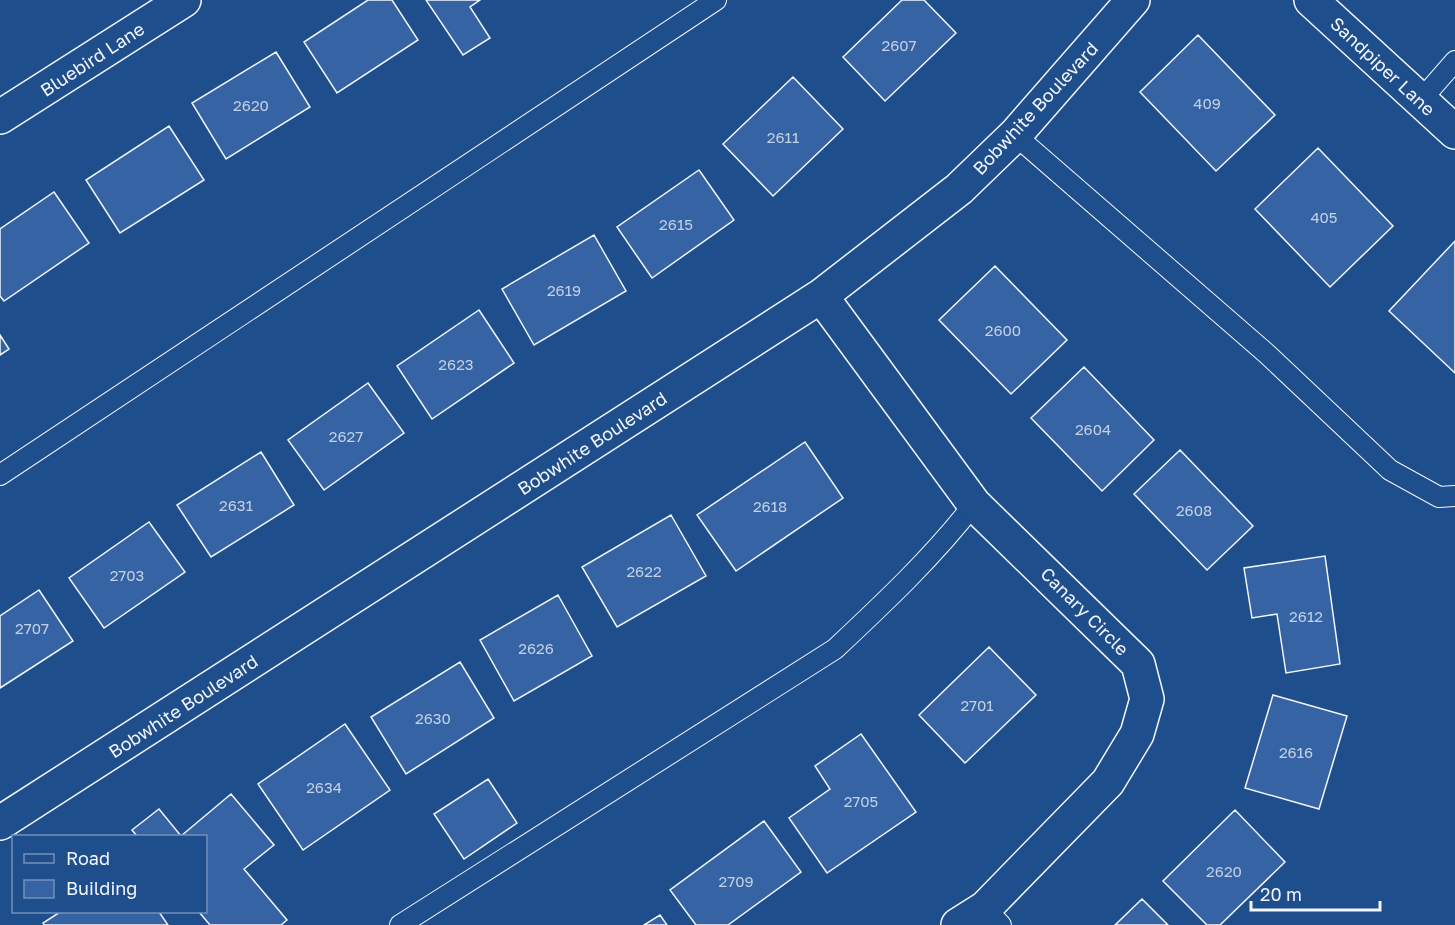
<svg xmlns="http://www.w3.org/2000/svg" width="1455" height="925" font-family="'Golos Text',sans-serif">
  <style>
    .building { fill: #3563a3; stroke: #f2f6ff; stroke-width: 1.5 }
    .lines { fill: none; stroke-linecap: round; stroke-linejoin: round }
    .lane-casing { stroke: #f2f6ff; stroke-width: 22 }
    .street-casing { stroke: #f2f6ff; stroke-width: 36 }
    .lane { stroke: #1f4e8c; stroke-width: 20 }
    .street { stroke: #1f4e8c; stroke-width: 33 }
    .labels { text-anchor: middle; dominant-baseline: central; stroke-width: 4.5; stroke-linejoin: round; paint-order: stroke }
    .number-label { font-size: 15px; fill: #c3d1e8 }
    .street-label { font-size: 18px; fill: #f2f6ff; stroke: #1f4e8c }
  </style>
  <rect width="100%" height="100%" fill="#1f4e8c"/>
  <path class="building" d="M368,0H392L418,40L337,93L304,42Z
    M426,0H480L470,7L490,38L463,55Z
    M902,0H924L956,33L885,101L843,57Z
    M1198,35L1275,115L1216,171L1140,92Z
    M276,52L310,107L226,159L192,103Z
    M793,77L843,129L773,196L723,144Z
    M169,126L204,180L120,233L86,180Z
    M1318,148L1393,226L1330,287L1255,209Z
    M699,170L734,220L652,278L617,227Z
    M54,192L89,243L4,301L0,296V229Z
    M594,235L626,291L534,345L502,289Z
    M1455,241V373L1389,311Z
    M995,266L1067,340L1011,394L939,320Z
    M479,310L514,363L432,419L397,366Z
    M0,335L9,349L0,355Z
    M1084,367L1154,440L1102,491L1031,418Z
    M368,383L404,433L324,490L288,440Z
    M805,442L843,498L736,571L697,515Z
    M1180,450L1253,526L1207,570L1134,494Z
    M261,452L294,505L211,557L177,505Z
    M671,515L706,576L617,627L582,567Z
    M149,522L185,572L104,628L69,578Z
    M1325,556L1340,664L1286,673L1277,614L1252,618L1244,568Z
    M39,590L73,641L0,688V616Z
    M558,595L592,656L514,701L480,640Z
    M989,647L1036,695L965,763L919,715Z
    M460,662L494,718L406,774L371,717Z
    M1273,695L1347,716L1319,809L1245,788Z
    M345,724L390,790L303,850L258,784Z
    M861,734L916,812L827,873L789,818L830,789L815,766Z
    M488,779L517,823L464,859L434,814Z
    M231,794L274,845L244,869L287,920L281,925H210L199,912H206V836H137L132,830L159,809L181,836Z
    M1235,810L1285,862L1220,925H1207L1163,881Z
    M764,821L801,872L728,925H696L670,890Z
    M1142,899L1168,925H1115Z
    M60,912H159L168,925H44L43,923Z
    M660,915L667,925H644Z"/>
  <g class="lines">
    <g class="lane-casing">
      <path id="lane" d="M1421,100L1455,61
        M1015,135L1267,354L1390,470L1439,497L1455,496
        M0,475L716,0
        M985,908L1001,925
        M400,925L835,649C884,603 933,557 974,504"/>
    </g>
    <g class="street-casing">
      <path id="street" d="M1311,0L1455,132
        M0,117L184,0
        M821,296L974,504L1138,664L1147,699L1137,734L1108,782L985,908L958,925
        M0,823L821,296L959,189L1015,135L1133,0"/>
    </g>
    <use href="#lane" class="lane"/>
    <use href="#street" class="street"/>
  </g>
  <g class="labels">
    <g class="number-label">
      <text x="899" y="45">2607</text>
      <text x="1207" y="103">409</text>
      <text x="251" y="105">2620</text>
      <text x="783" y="137">2611</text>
      <text x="1324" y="217">405</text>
      <text x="676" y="224">2615</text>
      <text x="564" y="290">2619</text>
      <text x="1003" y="330">2600</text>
      <text x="456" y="364">2623</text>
      <text x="1093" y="429">2604</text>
      <text x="346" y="436">2627</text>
      <text x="236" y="505">2631</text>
      <text x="770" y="506">2618</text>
      <text x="1194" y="510">2608</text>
      <text x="644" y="571">2622</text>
      <text x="127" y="575">2703</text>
      <text x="1306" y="616">2612</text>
      <text x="32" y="628">2707</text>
      <text x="536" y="648">2626</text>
      <text x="977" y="705">2701</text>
      <text x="433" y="718">2630</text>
      <text x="1296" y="752">2616</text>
      <text x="324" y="787">2634</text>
      <text x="861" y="801">2705</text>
      <text x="1224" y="871">2620</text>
      <text x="736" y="881">2709</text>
    </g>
    <g class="street-label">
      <text transform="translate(92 59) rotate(-33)">Bluebird Lane</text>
      <text transform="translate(1383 66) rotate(43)">Sandpiper Lane</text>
      <text transform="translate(1035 108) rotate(-47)">Bobwhite Boulevard</text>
      <text transform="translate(592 443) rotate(-33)">Bobwhite Boulevard</text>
      <text transform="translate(1085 611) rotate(45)">Canary Circle</text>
      <text transform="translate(183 706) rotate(-33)">Bobwhite Boulevard</text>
    </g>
  </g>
  <rect x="12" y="835" width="195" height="78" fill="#1f4e8c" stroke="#7391ba" stroke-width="1.5"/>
  <rect x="24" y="854" width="30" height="9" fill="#1f4e8c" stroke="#7391ba" stroke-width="1.5"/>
  <text x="66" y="865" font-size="18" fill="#f2f6ff">Road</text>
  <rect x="24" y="880" width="30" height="18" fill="#3563a3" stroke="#7391ba" stroke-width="1.5"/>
  <text x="66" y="895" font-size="18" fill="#f2f6ff">Building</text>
  <path d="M1251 901v9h129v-9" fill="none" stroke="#f2f6ff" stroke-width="3"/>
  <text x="1260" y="901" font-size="18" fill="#f2f6ff" stroke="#1f4e8c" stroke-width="4.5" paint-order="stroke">20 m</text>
</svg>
